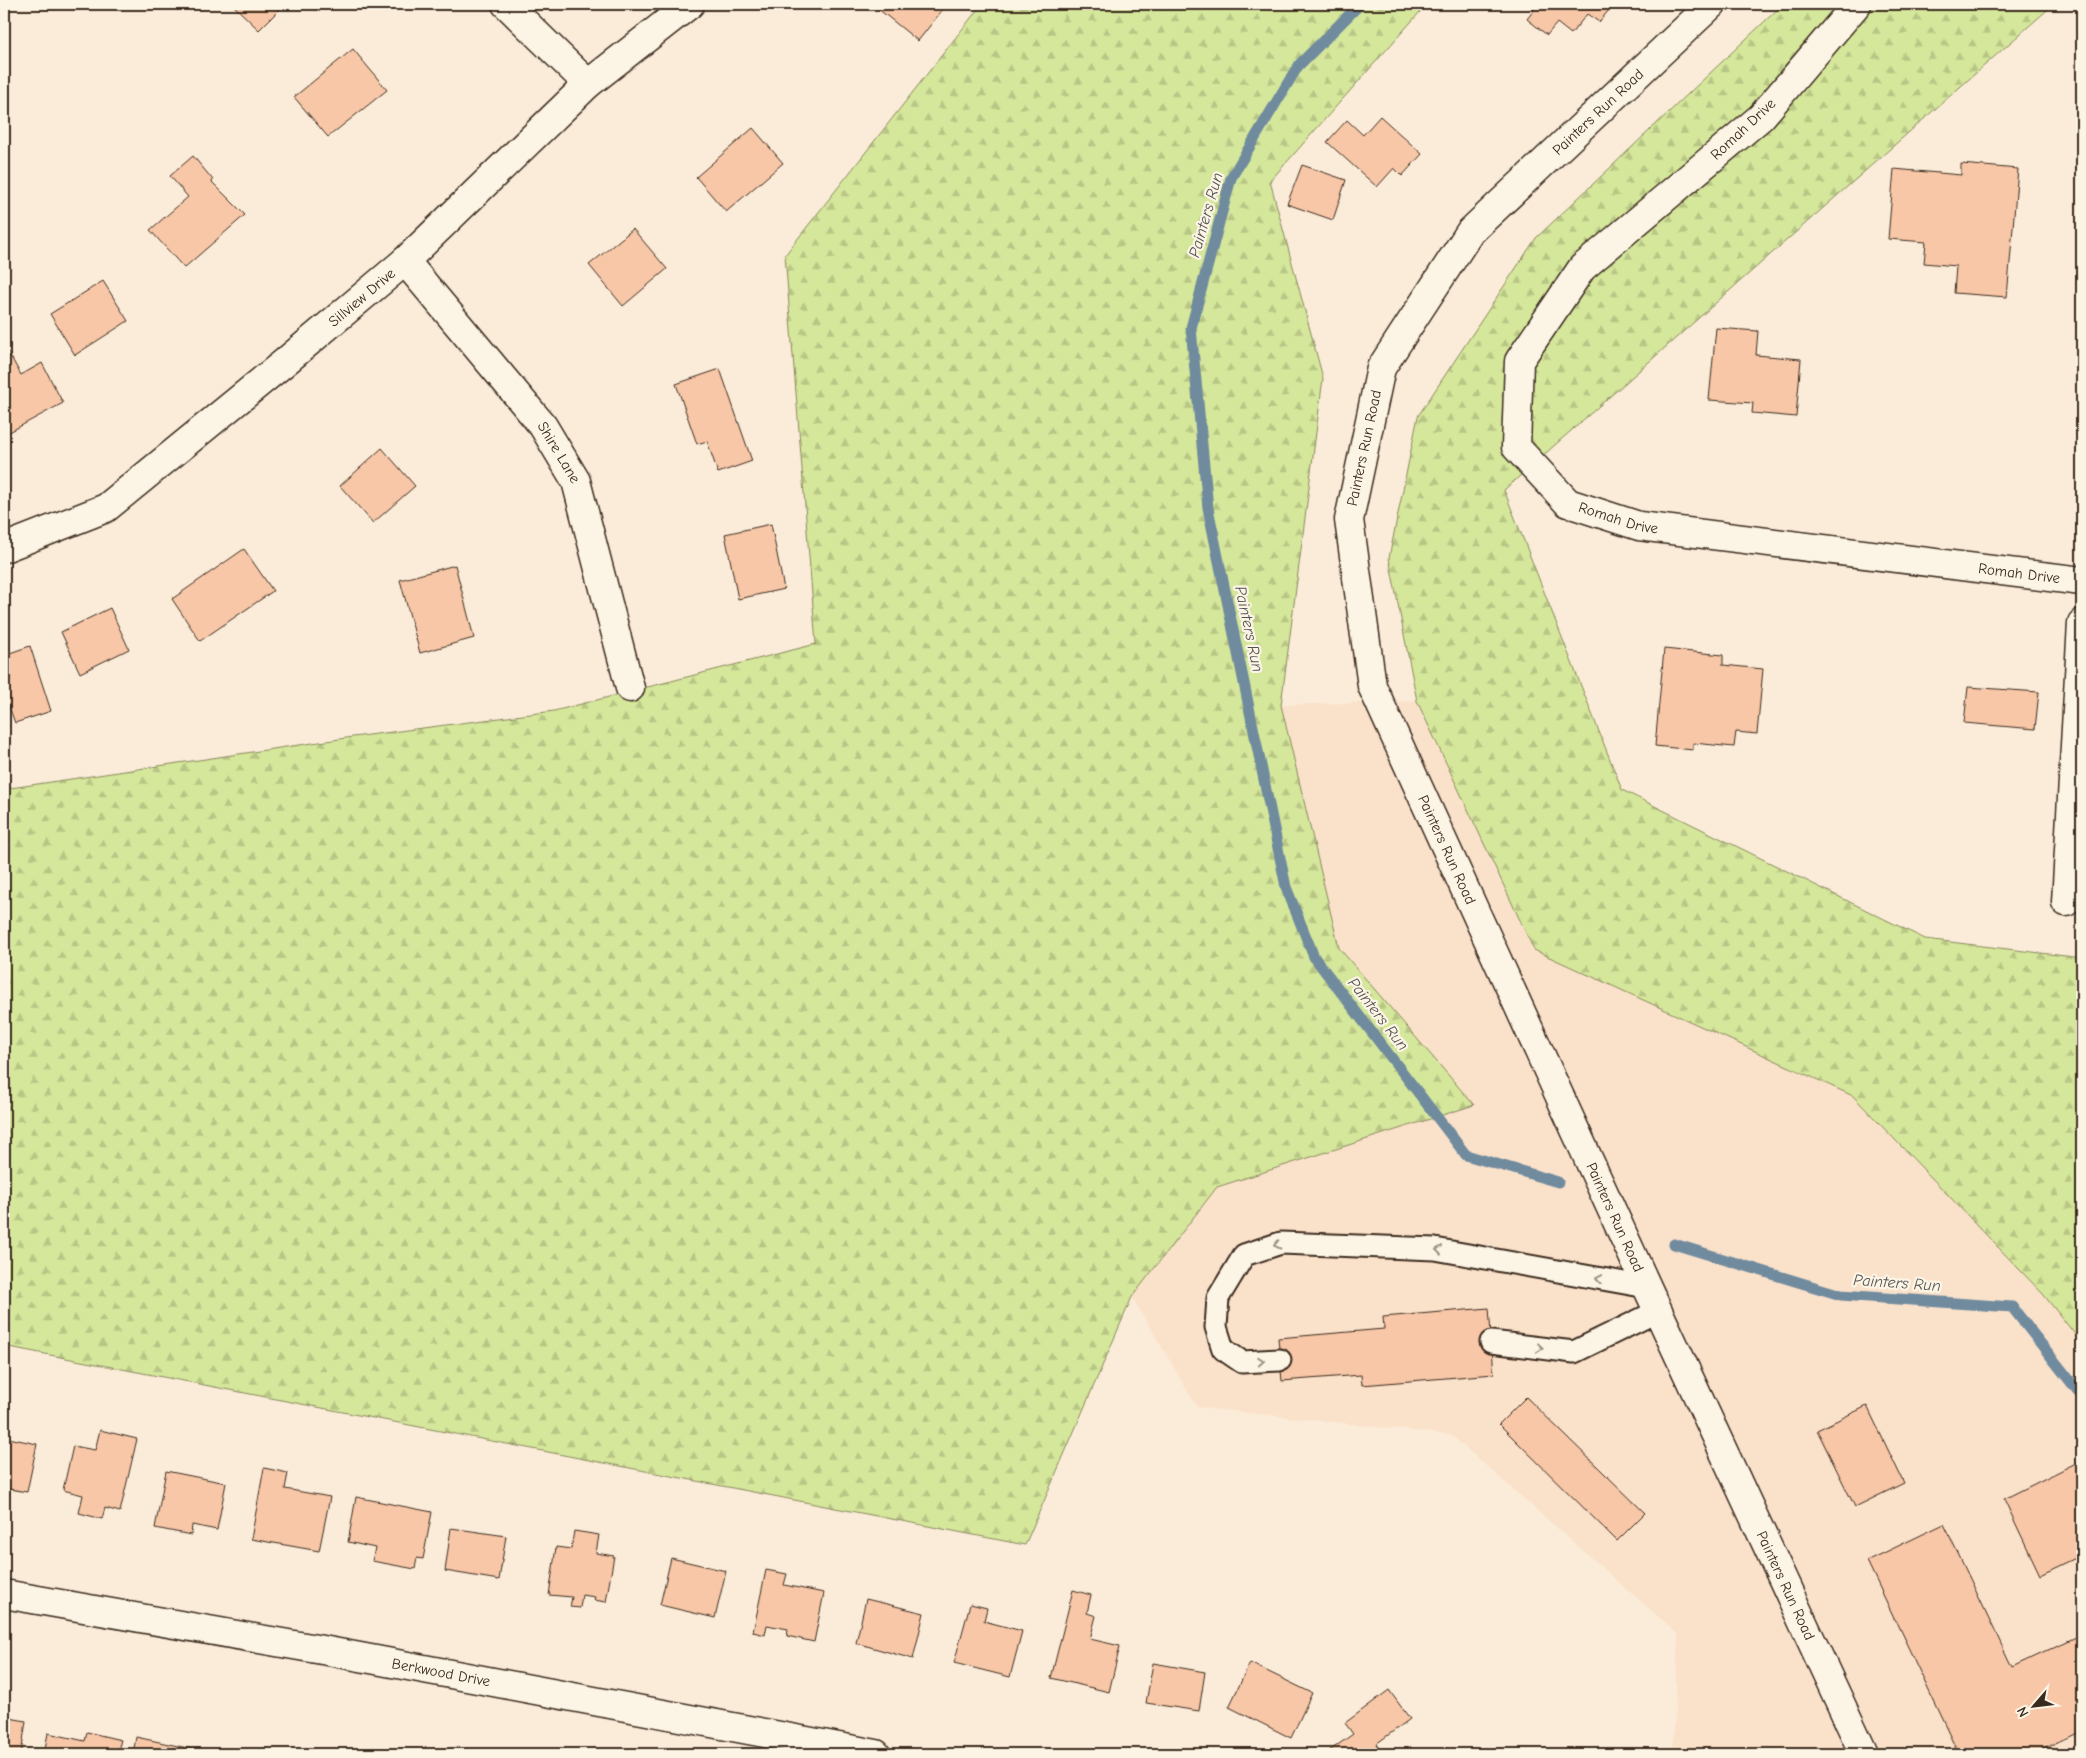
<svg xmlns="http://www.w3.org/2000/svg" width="2086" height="1758" font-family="'Comic Neue',sans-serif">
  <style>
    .built { fill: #fae1ca }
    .forest { fill: url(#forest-firs); stroke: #88885c }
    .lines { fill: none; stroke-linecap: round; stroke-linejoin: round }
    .stream { stroke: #708b9e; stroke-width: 11 }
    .building { fill: #f7c7a7; stroke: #3b2a1e }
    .lane-casing { stroke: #3b2a1e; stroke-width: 25 }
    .street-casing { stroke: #3b2a1e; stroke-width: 31 }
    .secondary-casing { stroke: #3b2a1e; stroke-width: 31 }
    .lane { stroke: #fcf5e5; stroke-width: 21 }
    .street { stroke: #fcf5e5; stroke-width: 28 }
    .secondary { stroke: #fcf5e5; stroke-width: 28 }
    .oneway { stroke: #9c9082 }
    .labels { text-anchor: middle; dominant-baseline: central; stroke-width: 4.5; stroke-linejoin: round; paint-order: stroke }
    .street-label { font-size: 15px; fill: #3b2a1e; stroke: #fcf5e5 }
    .water-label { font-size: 16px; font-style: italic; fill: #515253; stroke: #fcf5e5 }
  </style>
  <defs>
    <pattern id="forest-firs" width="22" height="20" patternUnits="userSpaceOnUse" patternTransform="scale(1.25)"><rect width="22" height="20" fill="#d5e79b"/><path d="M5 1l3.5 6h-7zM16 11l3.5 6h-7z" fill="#b8c685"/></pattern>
  </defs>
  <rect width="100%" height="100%" fill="#fbecd9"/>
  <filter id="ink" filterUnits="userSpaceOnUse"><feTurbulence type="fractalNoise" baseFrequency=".02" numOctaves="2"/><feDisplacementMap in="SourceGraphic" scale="10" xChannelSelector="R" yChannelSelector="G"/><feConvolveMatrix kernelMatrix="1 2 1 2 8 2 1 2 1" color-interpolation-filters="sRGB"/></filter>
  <g filter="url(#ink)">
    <path class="built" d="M1417,701L1534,950L1853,1096L2043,1294L2082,1343V1749L2068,1754H1673L1678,1634L1451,1435L1197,1407L1132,1297L1217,1187L1473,1105L1339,948L1281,705Z"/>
    <path class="forest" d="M982,4H1427L1270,181L1323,378L1281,705L1339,948L1474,1105L1217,1187L1132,1297L1025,1545L4,1346V789L353,737L554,711L816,644L785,255Z
      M1783,4H2054L1504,490L1622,790L1925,939L2082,958V1343L2043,1294L1853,1096L1534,950L1417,701L1389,558L1418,416L1536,238Z"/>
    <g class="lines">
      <path class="stream" d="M1360,4L1298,66L1231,178L1191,328L1208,508L1286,887L1314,957L1466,1155L1558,1182
        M1674,1244L1841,1295L2012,1307L2082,1396"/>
    </g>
    <path class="building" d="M232,4H285L259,30Z
      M881,4H947L918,41L877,8Z
      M1527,4H1614L1599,22L1587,14L1571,34L1557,23L1547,35L1527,19L1534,10Z
      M353,49L387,90L328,137L294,97Z
      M1380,116L1422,154L1402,176L1394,168L1377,187L1327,142L1347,120L1363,135Z
      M753,128L783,163L726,212L696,177Z
      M193,156L213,180L212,182L245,215L184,268L150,230L188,197L170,176Z
      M1961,164L2018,169L2007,297L1954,293L1956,266L1924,263L1926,242L1888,239L1894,169L1961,175Z
      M1302,165L1346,180L1333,220L1287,204Z
      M633,229L667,269L623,306L589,265Z
      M103,281L128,321L75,355L50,314Z
      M1716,328L1758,331L1756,355L1801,359L1796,417L1752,413L1753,403L1709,400Z
      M7,350L21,375L42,363L63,403L4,435V352Z
      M720,369L752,461L718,473L707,441L697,444L676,384Z
      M382,448L415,486L373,523L340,486Z
      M771,524L784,589L738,599L725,534Z
      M244,549L273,591L200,641L172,599Z
      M455,565L474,638L420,653L400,580Z
      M110,608L129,649L80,673L61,632Z
      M30,646L51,711L15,723L8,704L4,705V655Z
      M1664,649L1723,655V665L1763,669L1757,734L1736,732L1734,747L1693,743V750L1655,746Z
      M1968,687L2039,692L2035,729L1964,723Z
      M1489,1308L1494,1374L1362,1385L1361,1375L1282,1381L1278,1338L1384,1329L1383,1317Z
      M1526,1397L1645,1513L1617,1541L1499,1424Z
      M1867,1406L1904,1483L1855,1507L1817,1430Z
      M100,1430L137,1439L120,1512L105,1508L102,1519L79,1513L83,1495L63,1490L73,1446L95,1450Z
      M4,1437L37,1444L27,1492L4,1488Z
      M2082,1460V1555L2040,1575L2004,1499Z
      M264,1468L288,1473L285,1489L330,1497L319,1551L251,1539Z
      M166,1471L226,1483L217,1530L192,1525L191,1535L155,1528Z
      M356,1497L432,1512L423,1559L417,1558L415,1569L372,1561L375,1548L348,1542Z
      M1944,1524L2012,1667L2076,1637L2082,1650V1731L2033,1754H1959L1867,1561Z
      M451,1528L506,1536L499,1580L445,1571Z
      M574,1531L599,1535L596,1553L614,1556L606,1602L594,1600L595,1597L582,1595L580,1608L570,1607L572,1597L549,1595L556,1547L571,1549Z
      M671,1558L726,1571L715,1618L660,1605Z
      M766,1570L787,1574L784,1585L824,1593L814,1642L787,1636L788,1629L767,1625L765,1635L753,1632Z
      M1073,1590L1091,1595L1087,1613L1096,1616L1090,1639L1120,1646L1109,1692L1051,1678Z
      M866,1599L924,1613L913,1659L856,1643Z
      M970,1604L987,1608L984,1621L1022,1631L1010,1677L954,1663Z
      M1153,1663L1205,1672L1199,1711L1146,1703Z
      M1250,1663L1312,1693L1291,1738L1229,1707Z
      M1389,1690L1410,1719L1376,1744L1383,1754H1325L1353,1734L1345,1723Z
      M4,1717L26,1721L21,1754H4Z
      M87,1732L121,1740L117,1754H44L48,1733L85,1741Z
      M136,1737L206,1752L205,1754H133Z"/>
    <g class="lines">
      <g class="lane-casing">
        <path id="lane" d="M1491,1342L1574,1352L1658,1311
          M1280,1360L1242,1362L1223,1349L1216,1327L1218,1298L1244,1255L1281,1243L1435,1249L1647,1287"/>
      </g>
      <g class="street-casing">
        <g id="street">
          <path d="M506,4L588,84"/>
          <path id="s1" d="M1857,4L1761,117L1582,268L1519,361L1516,447L1568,503L1639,526L2082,581"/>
          <path id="s2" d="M405,261L543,426L576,481L630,688"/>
          <path id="s3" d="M4,548L106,508L285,362L405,261L588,84L690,4"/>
          <path d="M2066,902L2082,623"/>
          <path id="s4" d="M4,1594L328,1651L876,1754"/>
        </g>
      </g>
      <g class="secondary-casing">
        <g id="secondary">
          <path id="s5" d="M1712,4L1470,232L1381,368L1349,520L1372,686L1647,1287L1864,1754"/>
        </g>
      </g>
      <use href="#lane" class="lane"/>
      <use href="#street" class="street"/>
      <use href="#secondary" class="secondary"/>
    </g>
    <defs><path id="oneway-chevron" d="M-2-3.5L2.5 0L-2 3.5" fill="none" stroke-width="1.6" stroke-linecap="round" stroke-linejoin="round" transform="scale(1.25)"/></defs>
    <g class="oneway">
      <use href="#oneway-chevron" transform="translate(1277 1245) rotate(167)"/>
      <use href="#oneway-chevron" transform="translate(1439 1250) rotate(-172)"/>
      <use href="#oneway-chevron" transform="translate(1599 1279) rotate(-170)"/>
      <use href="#oneway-chevron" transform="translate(1540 1348) rotate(7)"/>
      <use href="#oneway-chevron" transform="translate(1261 1361) rotate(-4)"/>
    </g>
  </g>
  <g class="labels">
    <g class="street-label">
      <text transform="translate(1598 112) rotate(-43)">Painters Run Road</text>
      <text transform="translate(1743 129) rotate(-43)">Romah Drive</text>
      <text stroke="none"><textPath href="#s3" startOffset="441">Sillview Drive</textPath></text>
      <text transform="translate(1364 448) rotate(-78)">Painters Run Road</text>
      <text stroke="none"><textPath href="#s2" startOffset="246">Shire Lane</textPath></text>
      <text stroke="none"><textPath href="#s1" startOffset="710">Romah Drive</textPath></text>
      <text stroke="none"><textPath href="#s1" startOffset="1115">Romah Drive</textPath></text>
      <text stroke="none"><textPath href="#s5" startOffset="998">Painters Run Road</textPath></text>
      <text stroke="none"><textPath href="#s5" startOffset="1402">Painters Run Road</textPath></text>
      <text stroke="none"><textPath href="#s5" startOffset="1808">Painters Run Road</textPath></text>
      <text stroke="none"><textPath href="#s4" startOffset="444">Berkwood Drive</textPath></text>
    </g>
    <g class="water-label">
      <text transform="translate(1206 215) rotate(-74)">Painters Run</text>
      <text transform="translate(1249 629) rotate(78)">Painters Run</text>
      <text transform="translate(1378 1014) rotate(52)">Painters Run</text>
      <text transform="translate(1897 1283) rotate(4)">Painters Run</text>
    </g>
  </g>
  <rect width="2086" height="1758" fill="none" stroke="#fcf5e5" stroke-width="20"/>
  <rect x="10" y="10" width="2066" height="1738" fill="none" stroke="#3b2a1e" stroke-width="2" filter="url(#ink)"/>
  <g transform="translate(2034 1706) rotate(242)" stroke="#fcf5e5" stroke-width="4" paint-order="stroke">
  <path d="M0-4L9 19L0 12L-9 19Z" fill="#3b2a1e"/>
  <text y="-8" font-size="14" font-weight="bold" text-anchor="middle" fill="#3b2a1e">N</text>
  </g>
</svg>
